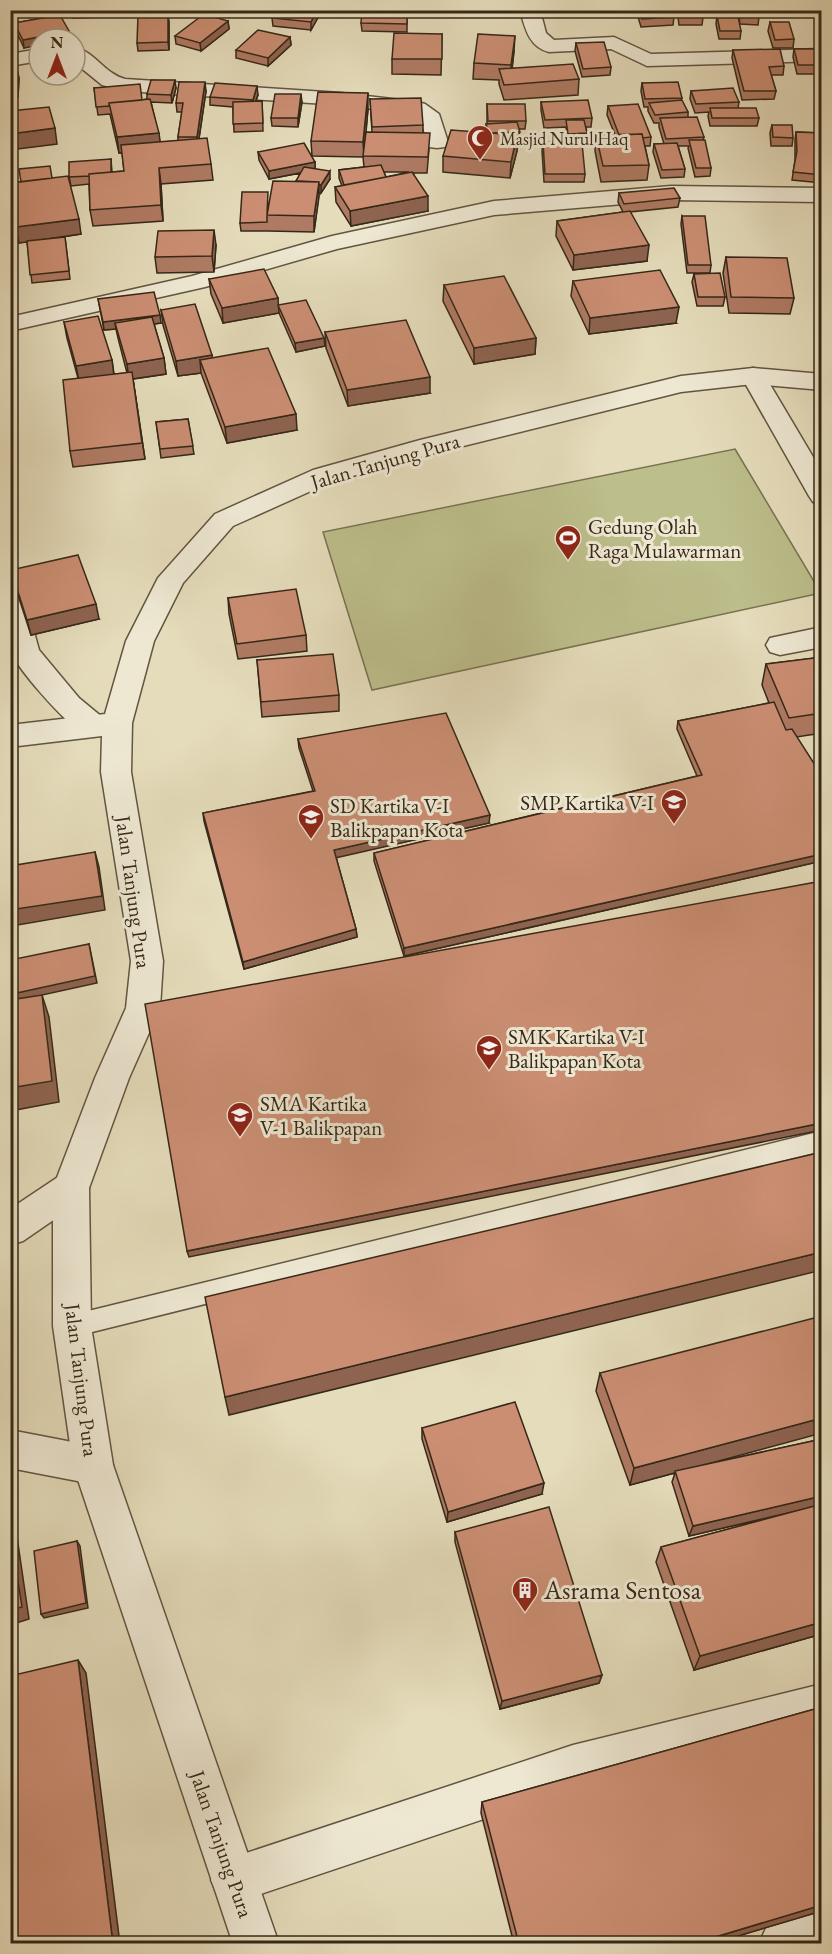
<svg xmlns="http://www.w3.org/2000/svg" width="832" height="1954" font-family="'EB Garamond',serif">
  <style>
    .green { fill: #bcbe8b; stroke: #797352; stroke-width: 1.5 }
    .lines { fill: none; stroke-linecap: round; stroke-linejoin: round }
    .service-casing { stroke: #625541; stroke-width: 3 }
    .minor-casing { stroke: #625541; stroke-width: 3 }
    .tertiary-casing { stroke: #625541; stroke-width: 3 }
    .service { fill: #eee8d3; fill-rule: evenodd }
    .minor { fill: #eee8d3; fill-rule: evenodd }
    .tertiary { fill: #eee8d3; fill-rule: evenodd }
    .wall { fill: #af7a63; stroke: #362818; stroke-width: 1.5; fill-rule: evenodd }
    .shaded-wall { fill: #8e6350; stroke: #362818; stroke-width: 1.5 }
    .building { fill: #cb8e73; stroke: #362818; stroke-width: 1.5 }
    .labels { text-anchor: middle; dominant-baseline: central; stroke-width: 6; stroke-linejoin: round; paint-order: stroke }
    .far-poi-label { font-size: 18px; fill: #362818; stroke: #eee8d3; text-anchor: start }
    .street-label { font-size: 21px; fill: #362818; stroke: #eee8d3 }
    .poi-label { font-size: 21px; fill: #362818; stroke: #eee8d3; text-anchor: start }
    .near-poi-label { font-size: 26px; fill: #362818; stroke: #eee8d3; text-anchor: start }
  </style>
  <rect width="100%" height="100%" fill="#e5dcbb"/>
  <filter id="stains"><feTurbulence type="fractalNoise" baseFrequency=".00333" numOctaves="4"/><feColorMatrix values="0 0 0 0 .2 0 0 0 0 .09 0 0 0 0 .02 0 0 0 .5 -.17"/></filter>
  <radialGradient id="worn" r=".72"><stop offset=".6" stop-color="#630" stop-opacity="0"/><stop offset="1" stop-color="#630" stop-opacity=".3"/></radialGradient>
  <path class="green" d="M735,449L821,593L372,690L323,532Z"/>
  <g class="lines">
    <g class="service-casing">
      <path id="service" d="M822,1131V1151L72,1337L63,1334L60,1326L63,1318L72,1315Z"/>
    </g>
    <g class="minor-casing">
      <path id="minor" d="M520,10H540L546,33L554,40L614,37L651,54L822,49V61L647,66L611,49L549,52C529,47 525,28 520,10Z
        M75,47C95,52 105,74 125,79L341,93L418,102L425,104L439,114L448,142L445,147L437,148L429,147L421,121L412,114L341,105L125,91L102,85L75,63Z
        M39,49V61L10,66V54Z
        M671,186L822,188V202L671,200L494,215L337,249L205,287L10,331V317L192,276L332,236L494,201Z
        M753,368L762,371L765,376L822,472V504L813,502L809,496L741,376L744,371Z
        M10,587L20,589L24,596L39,650L79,698L102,717L107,725L102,733C95,735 88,736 81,732C65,722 16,668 11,651C6,636 10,604 10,587Z
        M822,627V647L780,655L770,652L766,645L770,638Z
        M71,1172L84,1177L89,1188L84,1199L23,1241L10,1245V1209L58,1177Z
        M10,1430L93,1446L107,1451L113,1465L107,1479L93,1484L10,1468Z
        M822,1684V1727L573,1789L234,1903L218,1896L211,1880L218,1864L234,1857L573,1745Z
        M822,1911V1944H759L766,1928L782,1921Z"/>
    </g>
    <g class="tertiary-casing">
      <path id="tertiary" d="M753,368L822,374V390L753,384L681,392L435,453L331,482L233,526L183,583L154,641L132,723L131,772L163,961L160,1008L129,1078L89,1188L91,1326L113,1465L279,1944H233L73,1465L53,1326V1188L95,1078L126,1008L131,961L101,772L102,736L10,747V725L105,714L126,641L158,578L215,514L313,470L420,440L681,376Z"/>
    </g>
    <use href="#service" class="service"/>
    <use href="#minor" class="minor"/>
    <use href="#tertiary" class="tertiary"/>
  </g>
  <path class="wall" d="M71,10H112L110,17L73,18Z
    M407,10V32L362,31L361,23Z
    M448,10H490L449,13Z
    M639,10H671L674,17L673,25L641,27L638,17Z
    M677,10H702L703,17L702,25H679Z
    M740,10H759V17L758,25L740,24L739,17Z
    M321,12L311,30L273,26L272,18Z
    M60,15L24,48L16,31L14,23Z
    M717,16L741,31L740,39H719L716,24Z
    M228,21L229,29L201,51L176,44L175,36Z
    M169,22V50L138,51L137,43Z
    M770,22L794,39L793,48H773L768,31Z
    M442,34L441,75L392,74V59Z
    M290,37L291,45L268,66L236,58V50Z
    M576,43L611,67L610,75L582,77L575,51Z
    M794,49H822V74H797L793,57Z
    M733,50L784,66L783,75H771L776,91L774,99L742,100L732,58Z
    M514,51L512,68L579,79L578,95L504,100L499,84V80L473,79L474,63Z
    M10,70H17L19,78L18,97L10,98Z
    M642,83L682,98L681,100L688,112V117L704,137L703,140L711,168L710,176L695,177L688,148L689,146H678L685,169L684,177L661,178L653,152L654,144H664L659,127V123H654L648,111V107H644L641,91Z
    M94,88L142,100L147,99V94L176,88L172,103L151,102L160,142L178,141V137L182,112H177L176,103L206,91L199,139L211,164L213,180L161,184L163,221L93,226L90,210L89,184L71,186L69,177L111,159L112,172L124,171L122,153H119L110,114L98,115Z
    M691,91L739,102L738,108L759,118L757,126H710L708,116L709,112L695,113L690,99Z
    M258,95L256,101H262L263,131L234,132L233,107L210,105V97Z
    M370,99L423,125V133L429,149L427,173H413L428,211L351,226L336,202L335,187L342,186L339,178V170L364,167L363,157L312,156L311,141L368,109L365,139L372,132ZM384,172H409L386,177Z
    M302,102L298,127L272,126L271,118Z
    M541,102L592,118L591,127H586L587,133L586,142H567L566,127L544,128L541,110Z
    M487,104L526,121L525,129H519L520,140H517V151L510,178L443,172V156L486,133V124H487Z
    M608,106L651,137L650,146H645L649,165L647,180L601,182L595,151L596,135H615L607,115Z
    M772,125L793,138L792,146H771L770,133Z
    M796,132L822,133V183L792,180L795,160V140Z
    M543,142L585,174L584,182H544L542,151Z
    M258,152L315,162V169L330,179L321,193H319L314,232L268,231H241L240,223L269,203L296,181L301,173L269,179L259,160Z
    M52,178L81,234L50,239L65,237L70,279L32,283L27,242L19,243L10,203Z
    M619,193L680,198L678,207L630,212L647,261L573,270L556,236L557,221L623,212L618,202Z
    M682,216L711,265L710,273H687L681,224Z
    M216,245L214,272L157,273L155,257Z
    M726,257L794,298L790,314L729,313L723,273Z
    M694,274L725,297L723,306H697L692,282Z
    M209,279L278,298V305L325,346L296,352L279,313L223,323L211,294Z
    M573,281L676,323L589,334L571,296Z
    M444,285L536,338L535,354L474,364L443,301Z
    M98,299L161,323L154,324L164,358L166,374L133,379L145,459L73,467L70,451L78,378L67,338L64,322L112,360L114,374L127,373L118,338L116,329L104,330Z
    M161,310L212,355V358L297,430L227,443L201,373L178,376L163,325Z
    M325,332L430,393L348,406L326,348Z
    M188,419L194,454L161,458L156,422Z
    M11,570L99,619L31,635L15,586Z
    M228,598L306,635L307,651L238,659L229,614Z
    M822,657V733L796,737L822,776V861L404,956L374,861V853L697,776L677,729L678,721L769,703L762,685L766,664Z
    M257,660L339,695V711L262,717Z
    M298,739L489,823L336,857L356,929L357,937L244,969L204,821L203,813L313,791L299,748Z
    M600,1373L702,1465L822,1439V1634L694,1670L656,1562L661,1547L792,1512L689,1536L672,1482L675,1473L630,1485L596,1391Z
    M422,1428L542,1494L447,1522L422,1439Z
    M455,1532L602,1675L599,1683L500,1709L455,1542Z
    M822,1707V1911L711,1944H514L481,1813L482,1802Z"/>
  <path class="shaded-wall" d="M317,10H321V12L311,30V22Z
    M168,14L169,22V50L168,42Z
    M228,21L229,29L201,51L200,43Z
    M69,31L70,39H39V45L24,48L23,40Z
    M515,36L514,51L511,80V65Z
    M290,37L291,45L268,66V58Z
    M17,70L19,78L18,97L17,89Z
    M175,80L176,88L172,103L171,95Z
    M205,82L206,91L198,145L197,137Z
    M257,86L258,95L253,108V100Z
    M368,93V109L364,157L363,142Z
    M301,94L302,102L298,127V118Z
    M55,128L57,144L10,150V134Z
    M159,133L161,148L119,153L117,137Z
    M517,135V151L510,178L511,162Z
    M315,162V170L269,179V171Z
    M159,168L161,184L163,221L161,205Z
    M330,171V179L321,193V185Z
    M319,182V197L314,232V216Z
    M428,196V211L351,226L350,211Z
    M79,219L81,234L19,243L16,227Z
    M214,230L216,245L214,272L212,256Z
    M649,245L647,261L573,270L574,255Z
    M278,298L279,313L223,323L222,308Z
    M679,307L676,323L589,334L590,318Z
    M160,315L161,323L117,329L115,323L116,329L104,330L103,322Z
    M324,338L325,346L296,352L295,343Z
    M536,338L535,354L474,364V348Z
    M212,355L214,371L200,360L201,373L178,376L176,361Z
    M164,358L166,374L133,379L145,459L133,379L129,380L127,364Z
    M112,360L114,376L79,381L76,366Z
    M430,377V393L348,406L347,390Z
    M296,414L297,430L227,443L225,427Z
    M96,604L99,619L31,635L27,620Z
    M490,815L489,823L335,858L334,850Z
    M95,852L99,867L105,910L12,926L10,922V910Z
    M822,854V861L404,956V948Z
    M356,929L357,937L244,969L243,962Z
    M89,944L97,983L42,995L49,1017L59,1102L10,1111V1088L15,1001L12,994Z
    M822,1123V1130L189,1257L187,1251Z
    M822,1252V1270L229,1415L225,1397Z
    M822,1418V1433L630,1485L634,1468Z
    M544,1483L542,1494L447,1522L448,1512Z
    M822,1496V1505L689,1536L693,1526Z
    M10,1520L16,1530L29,1619L10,1625Z
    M77,1541L80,1546L88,1608L44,1618L41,1614Z
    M822,1622V1634L694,1670L700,1656Z
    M78,1660L86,1673L120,1944H113Z
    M602,1675L599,1683L500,1709L502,1701Z
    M822,1905V1911L711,1944H692Z"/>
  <path class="building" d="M277,10H317L311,22L272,18Z
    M362,10H407V24L361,23Z
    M639,10H671L674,17L642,19Z
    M679,10H702L703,17H680Z
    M741,10H759V17L742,16Z
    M168,14V42L137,43L138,15Z
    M204,14L228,21L200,43L175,36Z
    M60,15L69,31L23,40L14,23Z
    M717,16H738L741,31H720Z
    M770,22H789L794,39L775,40Z
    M258,30L290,37L268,58L236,50Z
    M394,33L442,34V59H392Z
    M478,34L515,36L511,65L474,63Z
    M604,42L611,67L583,69L576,43Z
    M780,49L784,66L769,67L776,91H744L733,50Z
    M794,49H822V65H798Z
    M573,64L579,79L504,85L499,69Z
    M10,70H17V89H10Z
    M151,80H175L171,95L147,94Z
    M179,82H205L197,137H178L183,103H176Z
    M678,82L682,98L645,99L642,83Z
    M215,83L257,86L253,100L210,97Z
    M140,84L142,100L109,103V106L96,107L94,88Z
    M733,88L739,102L696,104L691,91Z
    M318,92L368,93L363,142L311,141Z
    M275,94H301L298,118H271Z
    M421,98L423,125L372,127L370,99Z
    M150,99L159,133L117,137L109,103Z
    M588,100L592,118L545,120L541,102Z
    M682,100L688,112L655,115L649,103Z
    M262,101L263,123L233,124V102Z
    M487,104H525L526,121H488Z
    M638,104L651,137L643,138L642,134L619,135L608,106Z
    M49,107L55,128L10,134V111Z
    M710,108H756L759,118H712Z
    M697,117L704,137L666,139L660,118Z
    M566,120H584L587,133L568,134Z
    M517,122L520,132L489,133L486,124Z
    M772,125H792L793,138L773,137Z
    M451,130L517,135L511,162L443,156Z
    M366,132L430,133L428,157L363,156Z
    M796,132L822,133V153H819H822V175L793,172L797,151Z
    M642,134L649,165L603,166L596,135Z
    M207,138L211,164L159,168L161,205L90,210L89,174L124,171L121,145Z
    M689,140H705L711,168H696Z
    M543,142L582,143L585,174H545Z
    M304,143L315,162L269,171L258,152Z
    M677,143L685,169L662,170L654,144Z
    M111,159V172L89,174V176L69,177V162Z
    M381,165L386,177L344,185L339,170Z
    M50,166L52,178L21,182L19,169Z
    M304,167L330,171L321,185H319V182L296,181Z
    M412,172L428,196L350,211L335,187Z
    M68,176L79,219L16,227L10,202V183Z
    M273,181L319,182L314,216L267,215Z
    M674,188L680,198L624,204L619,193Z
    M242,192H268L267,215V222L240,223Z
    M630,211L649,245L574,255L557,221Z
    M682,216H705L711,265H688Z
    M214,230L212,256L155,257L158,231Z
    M65,237L69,271L30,275L27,241Z
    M726,257L787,258L794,298L731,297Z
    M264,269L278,298L222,308L209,279Z
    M660,270L679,307L590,318L573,281Z
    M720,273L725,297H698L694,274Z
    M504,276L536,338L474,348L444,285Z
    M154,292L160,315L103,322L98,299Z
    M306,300L324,338L295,343L278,305Z
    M195,304L212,355L176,361L161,310Z
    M98,316L112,360L76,366L64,322Z
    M152,317L164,358L127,364L115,323Z
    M406,320L430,377L347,390L325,332Z
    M268,348L296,414L225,427L200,360Z
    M132,372L142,443L70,451L63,380Z
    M188,419L193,446L160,449L156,422Z
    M78,555L96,604L27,620L11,570Z
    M296,589L306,635L237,644L228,598Z
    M333,654L339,695L261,702L257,660Z
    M822,657V713L789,718L766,664Z
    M774,702L786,730L792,729L822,776V854L404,948L374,853L702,775L678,721Z
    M446,713L490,815L334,850L356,929L243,962L203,813L315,791L298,739Z
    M95,852L102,896L10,910V866Z
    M822,881V1123L187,1251L145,1004Z
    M89,944L95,976L12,994L10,983V960Z
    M42,995L52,1081L10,1088V1000Z
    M822,1152V1252L225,1397L205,1297Z
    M822,1316V1418L634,1468L600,1373Z
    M515,1402L544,1483L448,1512L422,1428Z
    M822,1439V1496L693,1526L675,1471Z
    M822,1504V1622L700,1656L661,1547Z
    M549,1507L602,1675L502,1701L455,1532Z
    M10,1531L22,1607L10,1610Z
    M77,1541L86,1603L41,1614L34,1551Z
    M78,1660L113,1944H10V1676Z
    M822,1707V1905L692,1944H519L482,1802Z"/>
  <defs>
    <g id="mosque-pin" transform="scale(1.35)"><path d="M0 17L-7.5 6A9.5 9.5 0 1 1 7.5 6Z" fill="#8f2418" stroke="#eee8d3"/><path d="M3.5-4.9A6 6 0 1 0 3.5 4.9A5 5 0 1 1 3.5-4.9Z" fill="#fff"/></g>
    <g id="stadium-pin" transform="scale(1.35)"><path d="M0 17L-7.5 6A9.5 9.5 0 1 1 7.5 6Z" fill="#8f2418" stroke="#eee8d3"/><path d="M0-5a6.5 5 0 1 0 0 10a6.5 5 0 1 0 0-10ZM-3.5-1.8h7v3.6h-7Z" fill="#fff"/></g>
    <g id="school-pin" transform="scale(1.35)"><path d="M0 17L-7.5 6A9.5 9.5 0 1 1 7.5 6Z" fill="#8f2418" stroke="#eee8d3"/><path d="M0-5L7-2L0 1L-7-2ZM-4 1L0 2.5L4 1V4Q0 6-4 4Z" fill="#fff"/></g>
    <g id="building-pin" transform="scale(1.35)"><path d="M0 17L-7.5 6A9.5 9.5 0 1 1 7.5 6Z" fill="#8f2418" stroke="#eee8d3"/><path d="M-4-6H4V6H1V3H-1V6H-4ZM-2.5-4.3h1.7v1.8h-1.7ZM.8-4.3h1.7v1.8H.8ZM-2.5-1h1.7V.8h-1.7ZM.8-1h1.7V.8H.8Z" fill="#fff"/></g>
  </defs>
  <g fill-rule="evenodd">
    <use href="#mosque-pin" x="480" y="138"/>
    <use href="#stadium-pin" x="568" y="538"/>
    <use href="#school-pin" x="674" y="802"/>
    <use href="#school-pin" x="311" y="817"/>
    <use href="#school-pin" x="489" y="1048"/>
    <use href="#school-pin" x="240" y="1115"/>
    <use href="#building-pin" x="525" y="1590"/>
  </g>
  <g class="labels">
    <g class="far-poi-label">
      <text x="500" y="138">Masjid Nurul Haq</text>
    </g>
    <g class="street-label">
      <text transform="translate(385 461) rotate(-16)">Jalan Tanjung Pura</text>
      <text transform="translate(134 892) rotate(82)">Jalan Tanjung Pura</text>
      <text transform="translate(82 1380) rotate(83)">Jalan Tanjung Pura</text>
      <text transform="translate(222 1844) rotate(71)">Jalan Tanjung Pura</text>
    </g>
    <g class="poi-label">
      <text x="588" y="526">Gedung Olah<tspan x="588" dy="24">Raga Mulawarman</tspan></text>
      <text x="654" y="802" text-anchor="end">SMP Kartika V-I</text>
      <text x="330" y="805">SD Kartika V-I<tspan x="330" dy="24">Balikpapan Kota</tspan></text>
      <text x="508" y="1036">SMK Kartika V-I<tspan x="508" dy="24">Balikpapan Kota</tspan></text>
      <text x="260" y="1103">SMA Kartika<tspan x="260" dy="24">V-1 Balikpapan</tspan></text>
    </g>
    <g class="near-poi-label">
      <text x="544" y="1590">Asrama Sentosa</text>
    </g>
  </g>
  <rect width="832" height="1954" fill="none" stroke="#e5dcbb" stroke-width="36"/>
  <rect x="12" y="12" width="808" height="1930" fill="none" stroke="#362818" stroke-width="3"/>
  <rect x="18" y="18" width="796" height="1918" fill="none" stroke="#362818" stroke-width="1.5"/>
  <g transform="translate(57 57)"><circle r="28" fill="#eee8d3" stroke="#a49b88" stroke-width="1.5"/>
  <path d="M0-4.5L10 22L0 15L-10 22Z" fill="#8f2418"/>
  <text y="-9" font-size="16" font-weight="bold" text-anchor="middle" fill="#362818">N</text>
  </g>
  <rect width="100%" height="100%" filter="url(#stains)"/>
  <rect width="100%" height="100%" fill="url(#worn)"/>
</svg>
